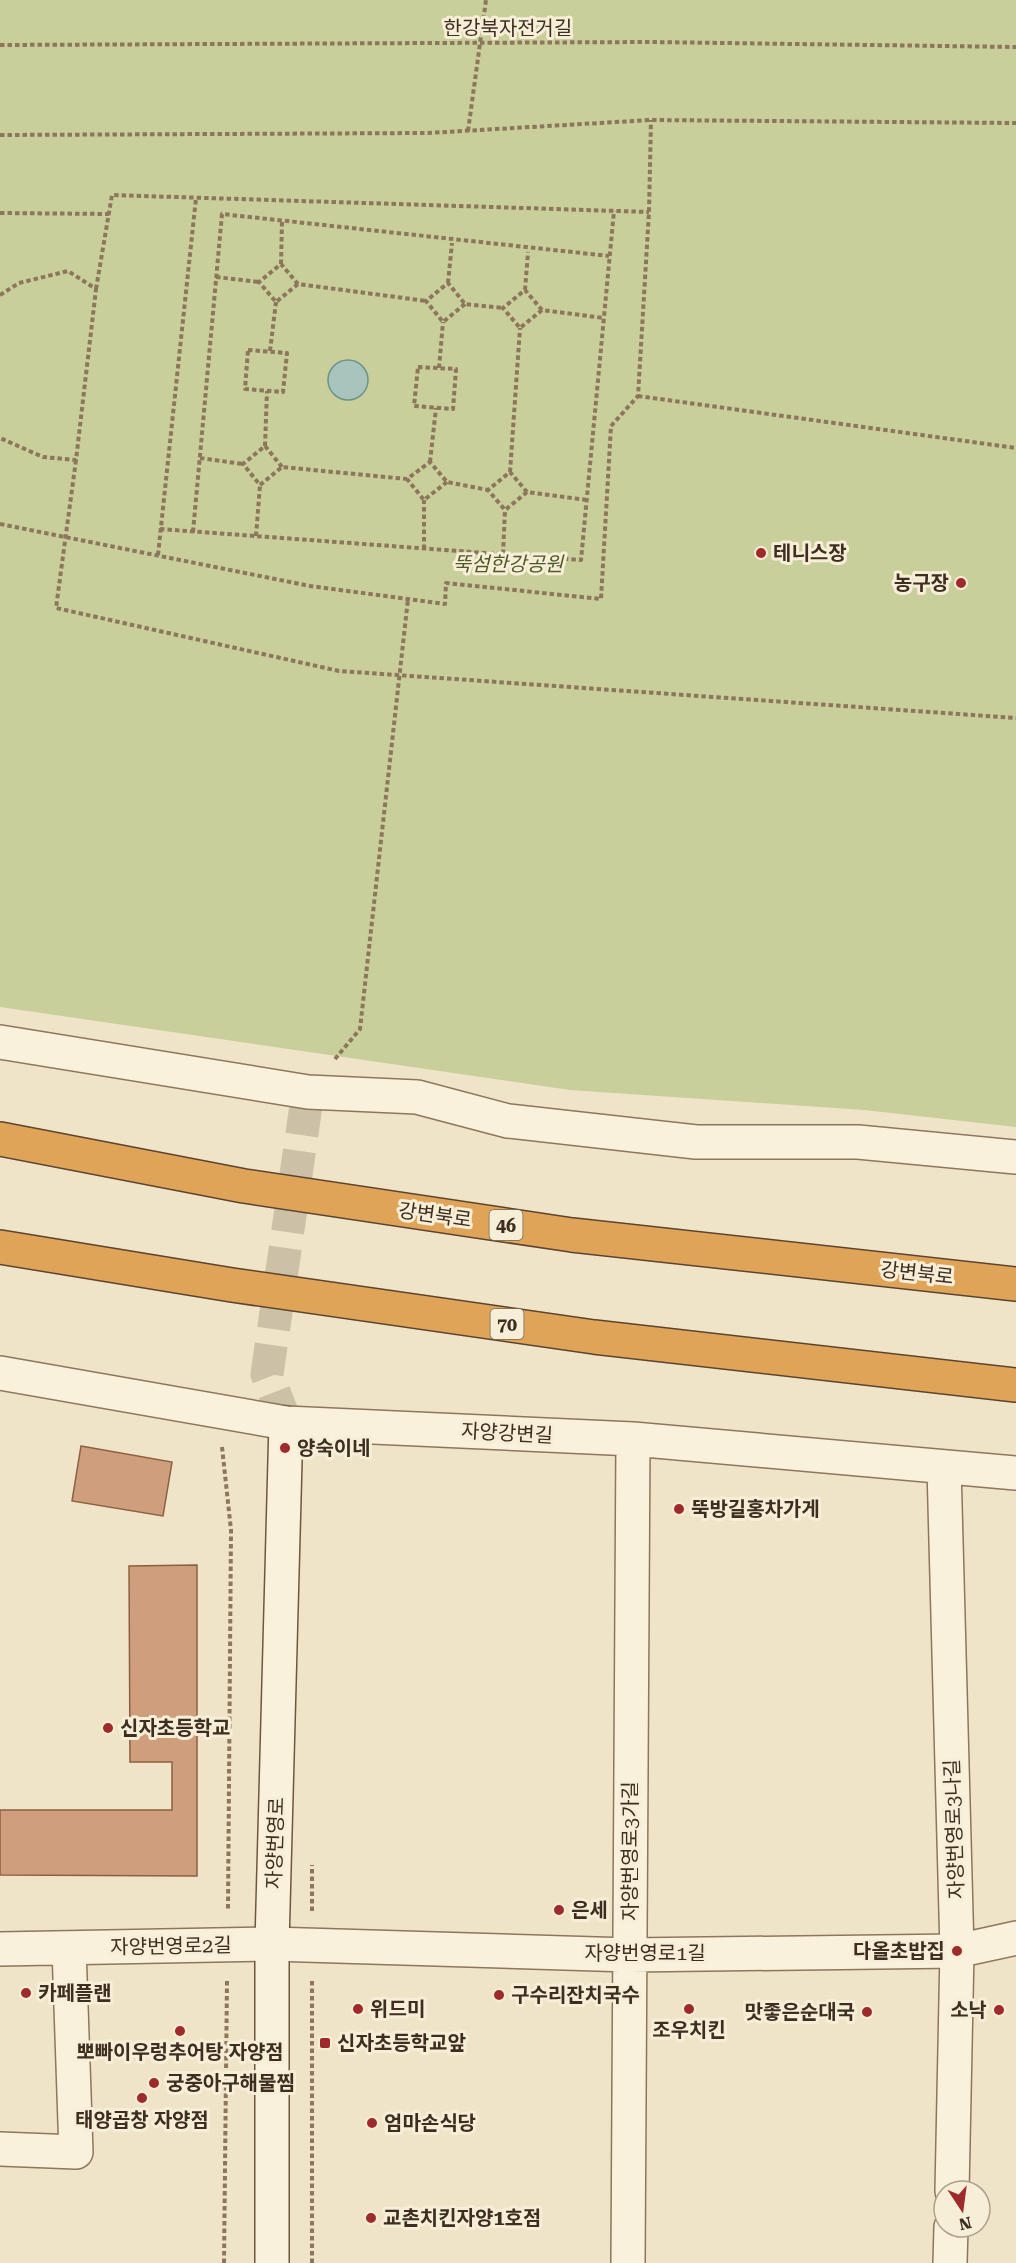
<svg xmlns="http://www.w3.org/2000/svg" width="1016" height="2263" font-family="'Roboto Serif','Noto Sans KR',serif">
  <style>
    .green { fill: #c9cf9b }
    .water { fill: #a9c4bc; stroke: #6f938a; stroke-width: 1.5 }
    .building { fill: #cf9f7d; stroke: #8d5f41; stroke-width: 1.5 }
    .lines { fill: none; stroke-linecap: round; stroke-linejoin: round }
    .street-tunnel { stroke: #ccc0a6; stroke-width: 33; stroke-dasharray: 33 16; stroke-linecap: butt }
    .street-casing { stroke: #8d765c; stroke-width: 36 }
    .secondary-casing { stroke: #6f573f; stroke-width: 36 }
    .highway-casing { stroke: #5b4430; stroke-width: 36 }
    .path { stroke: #8d765c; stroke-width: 4; stroke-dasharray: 4.5 3; stroke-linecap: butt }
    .street { stroke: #faf1dc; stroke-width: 33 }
    .secondary { stroke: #faf1dc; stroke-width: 33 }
    .highway { stroke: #e0a458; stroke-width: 33 }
    .poi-dot { fill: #9e2a2b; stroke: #f7eed8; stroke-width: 2 }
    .labels { text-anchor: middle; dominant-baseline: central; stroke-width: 6; stroke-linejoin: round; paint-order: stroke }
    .shield { fill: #f7eed8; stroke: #756857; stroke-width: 1.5 }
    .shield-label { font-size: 18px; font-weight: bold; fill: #3d2e20 }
    .street-label { font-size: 20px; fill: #3d2e20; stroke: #f7eed8 }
    .poi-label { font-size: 20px; font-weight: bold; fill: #3d2e20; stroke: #f7eed8; text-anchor: start }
    .park-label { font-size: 20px; font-style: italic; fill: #4d5a26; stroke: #f7eed8 }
  </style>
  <rect width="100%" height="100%" fill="#f0e4c8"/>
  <path class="green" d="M0,0H1016V1127L864,1110L570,1090L0,1007Z"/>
  <path class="water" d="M328 380a20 20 0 1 1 40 0a20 20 0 1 1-40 0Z"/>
  <path class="building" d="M81,1446L172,1462L163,1516L72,1501Z
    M197,1565V1876L0,1875V1810H172V1762H130L129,1566Z"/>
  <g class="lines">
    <path class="street-tunnel" d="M286,1423L267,1374L308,1092"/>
    <g class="street-casing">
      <path id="street" d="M0,1042L308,1092L417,1097L508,1121L696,1142H858L1016,1157
        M0,1373L286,1423L633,1439L1016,1473
        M944,1467L957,1951L952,2191
        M0,1949L272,1944L629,1955L957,1951L1016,1938
        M0,2149L76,2152L69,1948
        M628,2263L633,1439
        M950,2263L951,2227"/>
    </g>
    <g class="secondary-casing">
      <path id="secondary" d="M272,2263V1944L286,1423"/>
    </g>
    <g class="highway-casing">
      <path id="highway" d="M0,1139L244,1186L572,1235L1016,1284
        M0,1247L232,1285L594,1337L1016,1385"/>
    </g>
    <path class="path" d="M0,45L650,42L1016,47
      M468,131L486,0
      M0,135L428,133L651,120L1016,123
      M0,213L109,214
      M281,264L282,221
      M216,277L259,282
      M448,283L452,243
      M298,284L276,302L259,282L281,264L298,284L426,301
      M96,289L112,195L649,212
      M525,290L528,252
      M0,295L19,283L68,271L96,289L76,460L43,457L0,438
      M465,304L443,322L426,301L448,283L465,304L503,308
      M542,310L520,328L503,308L525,290L542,310L604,318
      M248,350L287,353L283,392L245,389Z
      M270,351L276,302
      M418,367L456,369L453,409L414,406Z
      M439,368L443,322
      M638,396L1016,448
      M265,446L267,391
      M200,458L243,464
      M76,460L56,608L339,671L1016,718
      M430,462L436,408
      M282,467L265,446L243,464L260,485L282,467L407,479
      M510,472L520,328
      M447,482L424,500L407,479L430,462L447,482L488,490
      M527,492L505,510L488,490L510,472L527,492L587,500
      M0,524L310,586L445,604L446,583L601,599L611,426L638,396L649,212L651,120
      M160,529L581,560L614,211
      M193,532L222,214L609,256
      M256,536L260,485
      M424,549V500
      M503,554L505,510
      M158,555L196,198
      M335,1059L360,1029L408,599
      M222,1447L231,1530L228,1910
      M312,1911V1865
      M224,2263L227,1980
      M312,2263V1979"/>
    <use href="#street" class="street"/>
    <use href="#secondary" class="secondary"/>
    <use href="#highway" class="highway"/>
  </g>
  <g class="poi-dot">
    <circle cx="761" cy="553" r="6"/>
    <circle cx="961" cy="583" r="6"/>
    <circle cx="285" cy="1448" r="6"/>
    <circle cx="679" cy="1509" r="6"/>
    <circle cx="108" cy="1728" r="6"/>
    <circle cx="559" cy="1910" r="6"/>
    <circle cx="957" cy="1951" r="6"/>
    <circle cx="26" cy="1993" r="6"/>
    <circle cx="499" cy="1995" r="6"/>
    <circle cx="358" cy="2009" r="6"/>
    <circle cx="689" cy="2009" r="6"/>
    <circle cx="999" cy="2010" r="6"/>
    <circle cx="867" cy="2012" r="6"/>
    <circle cx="180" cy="2031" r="6"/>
    <rect x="319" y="2037" width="12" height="12" rx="3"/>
    <circle cx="154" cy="2083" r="6"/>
    <circle cx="142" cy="2098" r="6"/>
    <circle cx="372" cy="2123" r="6"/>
    <circle cx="371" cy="2218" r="6"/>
  </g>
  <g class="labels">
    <g class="shield">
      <rect x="489.5" y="1210" width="33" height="30" rx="4.5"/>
      <rect x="490.5" y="1309" width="33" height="30" rx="4.5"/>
    </g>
    <g class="shield-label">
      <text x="506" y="1225">46</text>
      <text x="507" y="1324">70</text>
    </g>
    <g class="street-label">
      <text x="508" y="28">한강북자전거길</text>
      <text transform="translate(435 1215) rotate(8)">강변북로</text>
      <text transform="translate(917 1273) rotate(6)">강변북로</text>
      <text transform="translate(507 1433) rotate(3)">자양강변길</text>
      <text transform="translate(954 1829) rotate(-92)">자양번영로3나길</text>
      <text transform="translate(275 1843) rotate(-88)">자양번영로</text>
      <text transform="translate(630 1851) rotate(-90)">자양번영로3가길</text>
      <text transform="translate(171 1946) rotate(-1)">자양번영로2길</text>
      <text x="645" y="1953">자양번영로1길</text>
    </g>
    <g class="poi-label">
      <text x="773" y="553">테니스장</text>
      <text x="949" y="583" text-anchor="end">농구장</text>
      <text x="297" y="1448">양숙이네</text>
      <text x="691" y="1509">뚝방길홍차가게</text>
      <text x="120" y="1728">신자초등학교</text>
      <text x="571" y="1910">은세</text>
      <text x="945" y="1951" text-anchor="end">다올초밥집</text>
      <text x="38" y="1993">카페플랜</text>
      <text x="511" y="1995">구수리잔치국수</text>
      <text x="370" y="2009">위드미</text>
      <text x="987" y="2010" text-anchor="end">소낙</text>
      <text x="855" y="2012" text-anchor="end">맛좋은순대국</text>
      <text x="689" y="2030" text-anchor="middle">조우치킨</text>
      <text x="337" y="2043">신자초등학교앞</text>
      <text x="180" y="2052" text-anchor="middle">뽀빠이우렁추어탕 자양점</text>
      <text x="166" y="2083">궁중아구해물찜</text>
      <text x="142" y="2120" text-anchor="middle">태양곱창 자양점</text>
      <text x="384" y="2123">엄마손식당</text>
      <text x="383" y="2218">교촌치킨자양1호점</text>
    </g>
    <g class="park-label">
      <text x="508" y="564">뚝섬한강공원</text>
    </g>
  </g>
  <g transform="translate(962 2209) rotate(167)"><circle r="28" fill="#f7eed8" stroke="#ada18e" stroke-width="1.5"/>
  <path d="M0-4.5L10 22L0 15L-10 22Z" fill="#9e2a2b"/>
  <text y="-9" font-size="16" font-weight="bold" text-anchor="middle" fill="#3d2e20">N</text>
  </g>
</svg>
